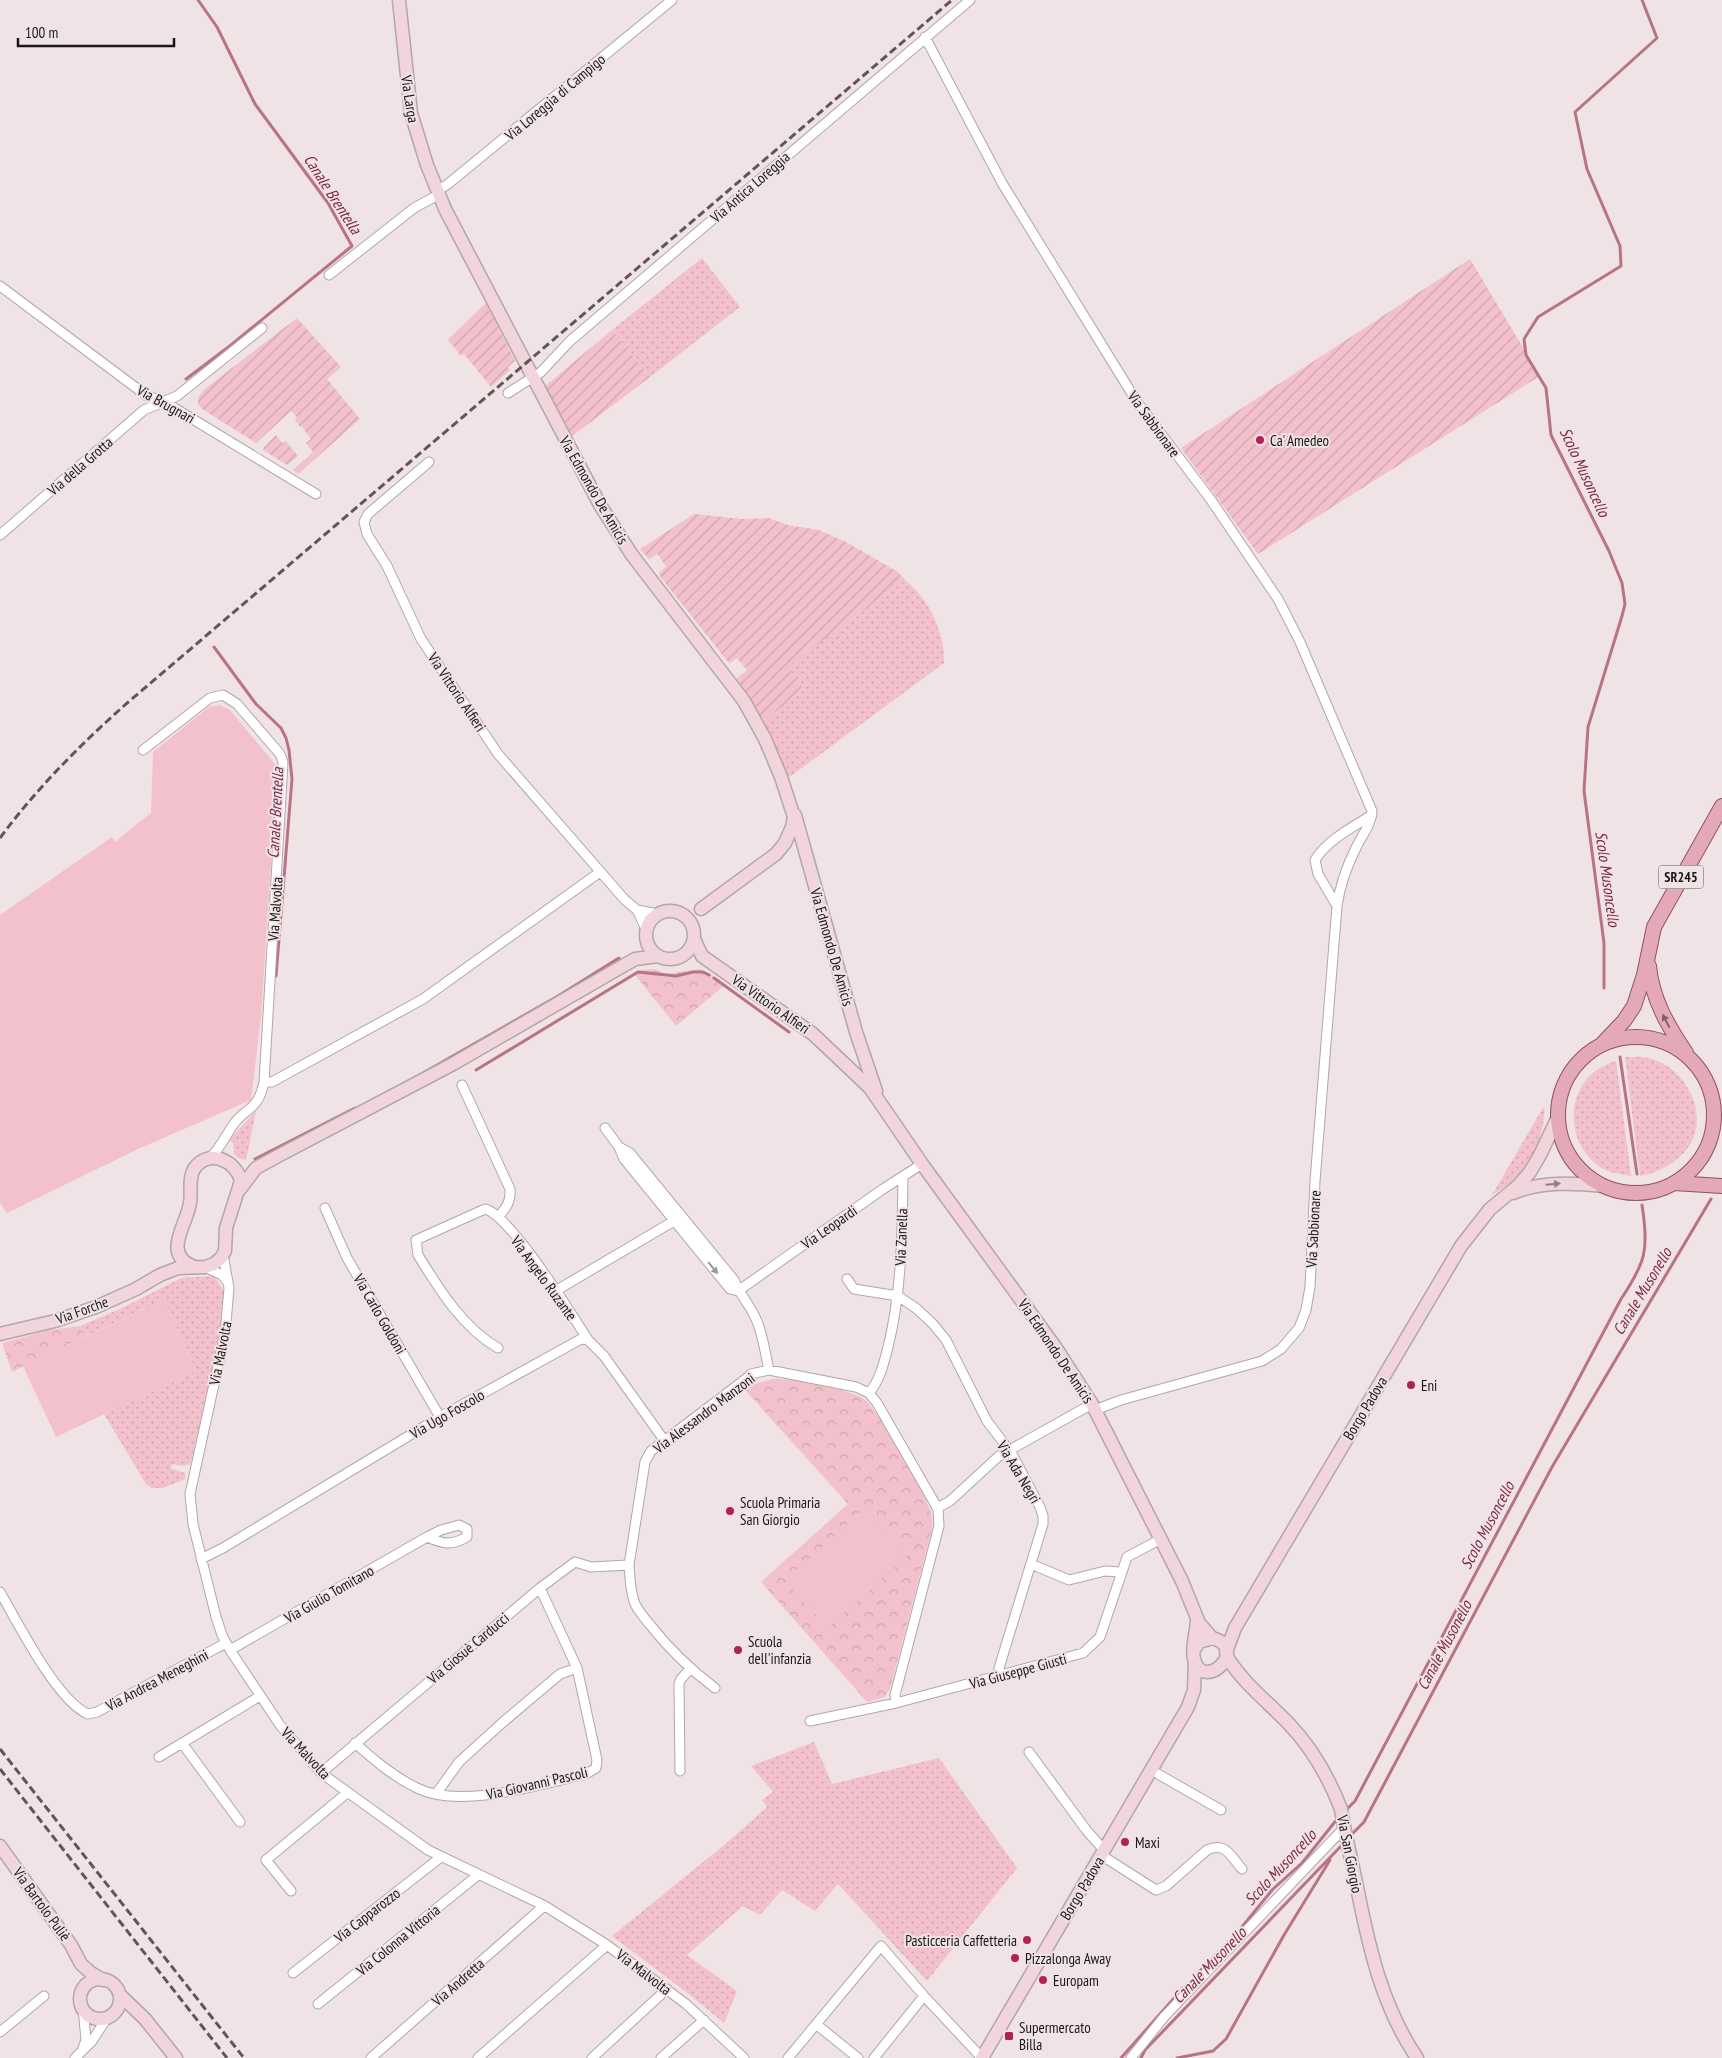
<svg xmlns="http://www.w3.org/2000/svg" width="1722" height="2058" font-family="'PT Sans Narrow',sans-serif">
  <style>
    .grass { fill: url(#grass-dots) }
    .forest { fill: url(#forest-crowns) }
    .garden { fill: url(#garden-furrows) }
    .pitch { fill: #f3c1cb }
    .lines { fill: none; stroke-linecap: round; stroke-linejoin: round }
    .stream { stroke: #b87484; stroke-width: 3 }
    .street-casing { stroke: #b2a6a8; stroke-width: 11 }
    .secondary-casing { stroke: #b2a6a8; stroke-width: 15 }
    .primary-casing { stroke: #925061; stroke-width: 16 }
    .street { stroke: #fff; stroke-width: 9 }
    .secondary { stroke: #f2d4dc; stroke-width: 12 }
    .primary { stroke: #e4a9b8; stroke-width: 14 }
    .rail { stroke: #5d5758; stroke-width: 3; stroke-dasharray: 8 4; stroke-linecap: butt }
    .oneway { fill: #7f6067 }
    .oneway2 { fill: #917e83 }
    .oneway3 { fill: #989696 }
    .poi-dot { fill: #b02158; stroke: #f0e3e6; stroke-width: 2 }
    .labels { text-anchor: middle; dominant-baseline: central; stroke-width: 4; stroke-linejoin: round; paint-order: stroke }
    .shield { fill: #f0e3e6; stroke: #5a5454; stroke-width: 1 }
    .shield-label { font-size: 14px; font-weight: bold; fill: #1a1616 }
    .street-label { font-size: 15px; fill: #1a1616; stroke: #f0e3e6 }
    .poi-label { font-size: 15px; fill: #1a1616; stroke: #f0e3e6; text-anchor: start }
    .water-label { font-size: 16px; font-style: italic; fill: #7c2843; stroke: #f0e3e6 }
  </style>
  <defs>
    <pattern id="grass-dots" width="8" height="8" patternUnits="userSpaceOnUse" patternTransform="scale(1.25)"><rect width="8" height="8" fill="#f3c1cb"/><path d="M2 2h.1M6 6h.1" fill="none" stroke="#d0a5ae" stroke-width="1.8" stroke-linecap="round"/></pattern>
    <pattern id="forest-crowns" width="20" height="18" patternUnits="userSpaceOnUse" patternTransform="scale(1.25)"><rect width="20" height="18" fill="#f3c1cb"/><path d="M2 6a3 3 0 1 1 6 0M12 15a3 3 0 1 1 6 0" fill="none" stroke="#d0a5ae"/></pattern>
    <pattern id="garden-furrows" width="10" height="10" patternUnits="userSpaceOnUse" patternTransform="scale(1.25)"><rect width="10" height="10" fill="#f3c1cb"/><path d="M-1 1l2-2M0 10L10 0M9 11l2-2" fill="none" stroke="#d0a5ae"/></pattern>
  </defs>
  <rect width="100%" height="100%" fill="#f0e3e6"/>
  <path class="grass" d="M702,258L740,307L650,377L612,330Z
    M905,580C929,599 945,632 944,663L787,779L761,723L804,690L787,666Z
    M1625,1057C1633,1057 1641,1056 1648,1058C1683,1065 1709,1110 1691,1143C1680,1161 1660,1173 1640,1176Z
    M1616,1061L1631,1176C1620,1174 1608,1173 1598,1166C1560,1137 1567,1074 1616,1061Z
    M1544,1106C1546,1130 1534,1159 1518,1176C1511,1184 1501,1189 1492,1195Z
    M256,1111L246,1160L239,1158L234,1154L233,1142L228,1141Z
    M214,1276L223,1289L227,1303L192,1458L190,1464L183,1466L172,1464L170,1468L185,1473V1479L163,1488H151L146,1484L104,1414L196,1371L164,1300L84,1337L80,1326L122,1308L181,1278Z
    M814,1742L832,1784L939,1758L1017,1868L927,1981L838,1884L815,1911L782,1890L760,1915L743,1906L687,1955L737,1991L724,2023L690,1995L612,1936L723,1846L767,1807L762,1800L773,1792L751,1766Z"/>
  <path class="forest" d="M653,969L667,974L699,969L709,973L725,985L676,1026L635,975L642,970Z
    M80,1326L84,1337L12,1372L2,1343L50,1330Z
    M772,1379C793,1378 847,1388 864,1399C876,1406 923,1491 929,1507C932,1514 933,1522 932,1529L890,1689L884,1697L867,1702L761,1582L848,1504L745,1390L751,1385Z"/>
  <path class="garden" d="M1470,259L1540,376L1258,554L1181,448Z
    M486,303L515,361L508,367L510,370L491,387L464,354L461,356L448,340Z
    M297,318L341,367L327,379L360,419L298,474L293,470L313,452L306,443L311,439L301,426L300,427L295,420L297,417L291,411L256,443L202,409C194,401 199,395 206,388Z
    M612,330L650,377L571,437L545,386Z
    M276,435L282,443L286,441L298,456L287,465L263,450L264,447Z
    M694,514L742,519L769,518L788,525L819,530L846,542L898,572L905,580L788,666L804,690L761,723L736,680L737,678L747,670L737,658L730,663L728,662L659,575L660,572L666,566L657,554L649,559L640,549Z"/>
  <path class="pitch" d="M220,705L230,710L275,764L277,770L261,1017L251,1100L138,1149L7,1213L0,1203V915L112,837L115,842L151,813L153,752L209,707Z
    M164,1300L196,1371L56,1437L23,1366Z
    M864,1509L907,1556L828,1628L785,1581Z"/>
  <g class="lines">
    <path class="stream" d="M186,379L231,345L352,246L328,203L255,104L217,27L198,0
      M214,647L256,704L281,728L286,738L289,750L292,779L276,976
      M714,978L789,1032
      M1604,988V943L1584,791L1588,727L1622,616L1625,604L1622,583L1609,551L1551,435L1546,388L1526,355L1524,339L1538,317L1621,266L1620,246L1587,169L1575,112L1657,38L1642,0
      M1620,1057L1637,1174
      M476,1070L638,972L676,976L693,972H703L709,975
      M423,1073L558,996L619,958
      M255,1159L355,1108
      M1344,1812L1355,1801L1621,1299C1646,1262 1649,1249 1642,1205
      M1349,1837L1364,1822L1552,1467L1711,1199
      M1195,1976L1237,1933L1273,1889L1302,1863L1338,1818
      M1121,2058L1183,1988
      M1141,2058L1145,2050L1343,1844
      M1177,2058L1213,2051L1226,2039L1284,1935L1330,1860"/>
    <g class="street-casing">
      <path id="street" d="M925,37L1002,183L1137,402L1211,500L1278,599L1300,642L1372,811C1371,826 1361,836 1355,850C1346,868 1340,886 1337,906L1315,1181L1310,1287L1306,1310L1299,1328L1281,1349L1262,1361L1121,1400L1095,1410
        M437,191L448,184L672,0
        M329,275L414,208L438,195
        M0,286L147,396L163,401L316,494
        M508,393L541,372L570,341L970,0
        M429,462L368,514L364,522L367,534L387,566L421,639L498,754L625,900L637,910L646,929
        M0,535L144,410L177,396L262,328
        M143,750L210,698L223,695L237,704L280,754L283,762L264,1082C258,1111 247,1106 233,1125C225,1137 220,1149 208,1160
        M1337,906L1318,874L1315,860C1327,840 1353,827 1372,815
        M637,910L658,914
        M264,1082H272L423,999L600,872
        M462,1085L510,1189C511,1202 506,1208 498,1217
        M605,1128L619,1147L630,1153L734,1280C740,1295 750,1305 756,1319C763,1334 765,1353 769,1370
        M619,1147L624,1159L730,1289L738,1291
        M325,1208L347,1258L440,1417
        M223,1255L229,1288L225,1334L190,1494L193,1524L216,1617L222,1635L230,1650L280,1725L321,1773L428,1850L545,1906L607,1945L686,2004L744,2058
        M205,1267L222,1275L228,1282
        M847,1279L854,1289L898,1296L917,1309L933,1324L946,1340L987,1421L1012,1454L1040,1507L1043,1516V1524L999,1668L1000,1676
        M557,1290L679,1218
        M738,1291L883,1189L922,1164
        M498,1348C462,1327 439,1289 418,1255L416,1240L485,1209C509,1214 573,1316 588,1340
        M869,1393C880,1380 884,1363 888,1347C902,1291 902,1234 903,1178
        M937,1508L950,1501L999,1456L1092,1404
        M201,1559L223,1548L440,1417L581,1339L588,1340L604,1356L664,1440
        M1031,1564L1069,1580L1105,1571L1120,1572
        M0,1592C18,1623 57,1701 88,1714L97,1712L226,1643
        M230,1650L427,1537C443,1544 451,1546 467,1537V1529L459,1525L441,1530L427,1537
        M715,1688C691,1670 670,1650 651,1626C645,1619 639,1612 635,1604C630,1591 630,1578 629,1565L645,1462L651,1451L747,1378L751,1374L769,1370L856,1387L869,1393L877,1403L938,1509L939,1526L895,1695L896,1703
        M810,1721L896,1703L1083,1653L1100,1637L1127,1557L1161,1539
        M182,1743L240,1822
        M355,1743C374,1760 394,1777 417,1788C461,1810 540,1784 586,1774L596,1768L597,1760L577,1668L540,1588
        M1029,1752L1087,1831L1104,1850
        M159,1757L260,1696
        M680,1771L679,1684L681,1679L690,1669
        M321,1773L540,1588L575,1562L591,1567L629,1565
        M1158,1774L1221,1810
        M436,1794L459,1762L502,1723L560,1674L577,1668
        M1101,1855L1156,1890L1166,1886L1207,1850C1226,1841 1231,1857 1242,1869
        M291,1891L266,1860L347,1793
        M293,1973L441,1857
        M318,2004L478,1875
        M83,2008L86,2040L83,2048
        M817,2025L858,2058
        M0,2032L44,1996
        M75,2058L92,2041L107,2018
        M371,2058L544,1906
        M478,2058L607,1945
        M592,2058L667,1989
        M661,2058L704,2020
        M788,2058L881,1946L924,1996L982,2058
        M874,2058L924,1996
        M1131,2058L1164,2017L1345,1827"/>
    </g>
    <g class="secondary-casing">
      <path id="secondary" d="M399,0L411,113L427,165L445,209L600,505L632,555L744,701L765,739L781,777L794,817L792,827L785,843L776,854L701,909
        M795,815L856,1032L876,1091
        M646 935a24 24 0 1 1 48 0a24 24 0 1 1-48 0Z
        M694,939L702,956L813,1034L870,1088L922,1164L1056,1348L1092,1404L1182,1581L1199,1623L1212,1638
        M240,1189L256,1168L278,1156L453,1064L635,959L658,956
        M1513,1193C1542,1181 1574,1183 1604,1186
        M0,1334L55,1321L96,1307L136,1289L160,1275L178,1268L205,1267L214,1264L221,1258L225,1251L226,1228L241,1181C236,1160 208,1148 194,1169C188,1179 192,1193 190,1203C187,1225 161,1254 194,1267
        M1194,1650L1199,1642L1212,1638C1251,1648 1203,1694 1194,1659C1191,1647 1197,1631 1197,1619
        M1226,1652L1235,1628L1461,1246L1490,1209L1518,1186L1530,1172L1540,1155L1558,1117
        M1227,1657C1243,1683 1268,1702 1289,1724C1312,1748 1329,1778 1341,1809C1345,1835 1352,1861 1357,1887C1369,1948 1382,2006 1417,2058
        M0,1846L71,1945L81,1964L91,1973L103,1980
        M80 1999a20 20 0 1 1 40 0a20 20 0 1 1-40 0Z
        M120,1995L145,2019L176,2058
        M982,2058L1188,1707L1194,1690L1195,1661"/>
    </g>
    <g class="primary-casing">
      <path id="primary" d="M1649,966C1652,999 1668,1026 1686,1053
        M1558 1115a78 78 0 1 1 156 0a78 78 0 1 1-156 0Z
        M1603,1043L1624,1021L1634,1006L1644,975L1654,927L1722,806
        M1674,1183L1722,1186"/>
    </g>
    <use href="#street" class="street"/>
    <use href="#secondary" class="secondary"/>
    <use href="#primary" class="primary"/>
    <path class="rail" d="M0,838C36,789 80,745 126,704L952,0
      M0,1749L244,2058
      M0,1769L227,2058"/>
  </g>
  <defs><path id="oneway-solid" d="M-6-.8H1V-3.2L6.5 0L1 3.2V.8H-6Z" transform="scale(1.25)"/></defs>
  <use class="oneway" href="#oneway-solid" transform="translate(1666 1021) rotate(-118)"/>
  <use class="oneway2" href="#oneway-solid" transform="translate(1553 1184) rotate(-5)"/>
  <use class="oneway3" href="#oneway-solid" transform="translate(713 1268) rotate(51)"/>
  <g class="poi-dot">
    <circle cx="1260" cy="440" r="5"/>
    <circle cx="1411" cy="1385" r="5"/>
    <circle cx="730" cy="1511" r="5"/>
    <circle cx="738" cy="1650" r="5"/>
    <circle cx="1125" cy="1842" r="5"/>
    <circle cx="1027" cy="1940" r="5"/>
    <circle cx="1015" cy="1958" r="5"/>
    <circle cx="1043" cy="1980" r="5"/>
    <rect x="1004" y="2031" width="10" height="10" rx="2.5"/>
  </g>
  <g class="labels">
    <rect class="shield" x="1658.5" y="865.5" width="45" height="23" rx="4"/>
    <g class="shield-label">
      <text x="1681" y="877">SR245</text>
    </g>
    <g class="street-label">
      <text transform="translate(555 97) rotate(-40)">Via Loreggia di Campigo</text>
      <text transform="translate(410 99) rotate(81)">Via Larga</text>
      <text transform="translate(750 187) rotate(-41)">Via Antica Loreggia</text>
      <text transform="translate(166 404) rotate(29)">Via Brugnari</text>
      <text transform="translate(1154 424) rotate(54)">Via Sabbionare</text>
      <text transform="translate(80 466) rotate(-41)">Via della Grotta</text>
      <text transform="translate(594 490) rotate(60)">Via Edmondo De Amicis</text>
      <text transform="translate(457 692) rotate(56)">Via Vittorio Alfieri</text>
      <text transform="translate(275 909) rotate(-86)">Via Malvolta</text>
      <text transform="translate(832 947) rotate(74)">Via Edmondo De Amicis</text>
      <text transform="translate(771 1004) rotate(35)">Via Vittorio Alfieri</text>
      <text transform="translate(829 1227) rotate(-35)">Via Leopardi</text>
      <text transform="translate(1313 1229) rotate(-87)">Via Sabbionare</text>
      <text transform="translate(901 1237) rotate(-88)">Via Zanella</text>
      <text transform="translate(544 1278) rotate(54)">Via Angelo Ruzante</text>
      <text transform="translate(82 1310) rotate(-20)">Via Forche</text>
      <text transform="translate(380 1314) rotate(60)">Via Carlo Goldoni</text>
      <text transform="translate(1056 1351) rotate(56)">Via Edmondo De Amicis</text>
      <text transform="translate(220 1353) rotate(-79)">Via Malvolta</text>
      <text transform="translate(1365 1408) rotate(-59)">Borgo Padova</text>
      <text transform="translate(704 1413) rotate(-37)">Via Alessandro Manzoni</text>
      <text transform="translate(447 1414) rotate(-30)">Via Ugo Foscolo</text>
      <text transform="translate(1019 1472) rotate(59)">Via Ada Negri</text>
      <text transform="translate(329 1594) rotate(-30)">Via Giulio Tomitano</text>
      <text transform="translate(468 1648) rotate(-40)">Via Giosuè Carducci</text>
      <text transform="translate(1018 1671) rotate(-15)">Via Giuseppe Giusti</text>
      <text transform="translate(157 1680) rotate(-28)">Via Andrea Meneghini</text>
      <text transform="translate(306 1753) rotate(47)">Via Malvolta</text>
      <text transform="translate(537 1783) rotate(-13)">Via Giovanni Pascoli</text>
      <text transform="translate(1350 1854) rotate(79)">Via San Giorgio</text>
      <text transform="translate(1082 1888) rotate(-59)">Borgo Padova</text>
      <text transform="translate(42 1904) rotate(54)">Via Bartolo Puliè</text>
      <text transform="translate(367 1915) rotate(-38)">Via Capparozzo</text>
      <text transform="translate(398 1940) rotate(-39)">Via Colonna Vittoria</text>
      <text transform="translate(644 1972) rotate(37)">Via Malvolta</text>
      <text transform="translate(458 1982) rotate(-41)">Via Andretta</text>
    </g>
    <g class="poi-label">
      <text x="1270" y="440">Ca' Amedeo</text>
      <text x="1421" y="1385">Eni</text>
      <text x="740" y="1502">Scuola Primaria<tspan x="740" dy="17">San Giorgio</tspan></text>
      <text x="748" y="1641">Scuola<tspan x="748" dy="17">dell'infanzia</tspan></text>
      <text x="1135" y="1842">Maxi</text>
      <text x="1017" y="1940" text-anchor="end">Pasticceria Caffetteria</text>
      <text x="1025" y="1958">Pizzalonga Away</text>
      <text x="1053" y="1980">Europam</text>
      <text x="1019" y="2027">Supermercato<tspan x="1019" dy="17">Billa</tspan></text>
    </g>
    <g class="water-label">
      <text transform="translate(333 194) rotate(57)">Canale Brentella</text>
      <text transform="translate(1585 472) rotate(65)">Scolo Musoncello</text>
      <text transform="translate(275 813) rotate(-87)">Canale Brentella</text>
      <text transform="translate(1608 879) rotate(82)">Scolo Musoncello</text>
      <text transform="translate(1642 1291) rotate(-59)">Canale Musonello</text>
      <text transform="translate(1487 1525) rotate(-62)">Scolo Musoncello</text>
      <text transform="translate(1444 1645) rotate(-62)">Canale Musonello</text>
      <text transform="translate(1280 1867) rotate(-47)">Scolo Musoncello</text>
      <text transform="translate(1209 1965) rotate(-46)">Canale Musonello</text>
    </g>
  </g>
  <path d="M18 38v8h156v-8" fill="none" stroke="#1a1616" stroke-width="2.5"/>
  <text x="25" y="38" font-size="15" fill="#1a1616" stroke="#f0e3e6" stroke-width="4" paint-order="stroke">100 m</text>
</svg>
